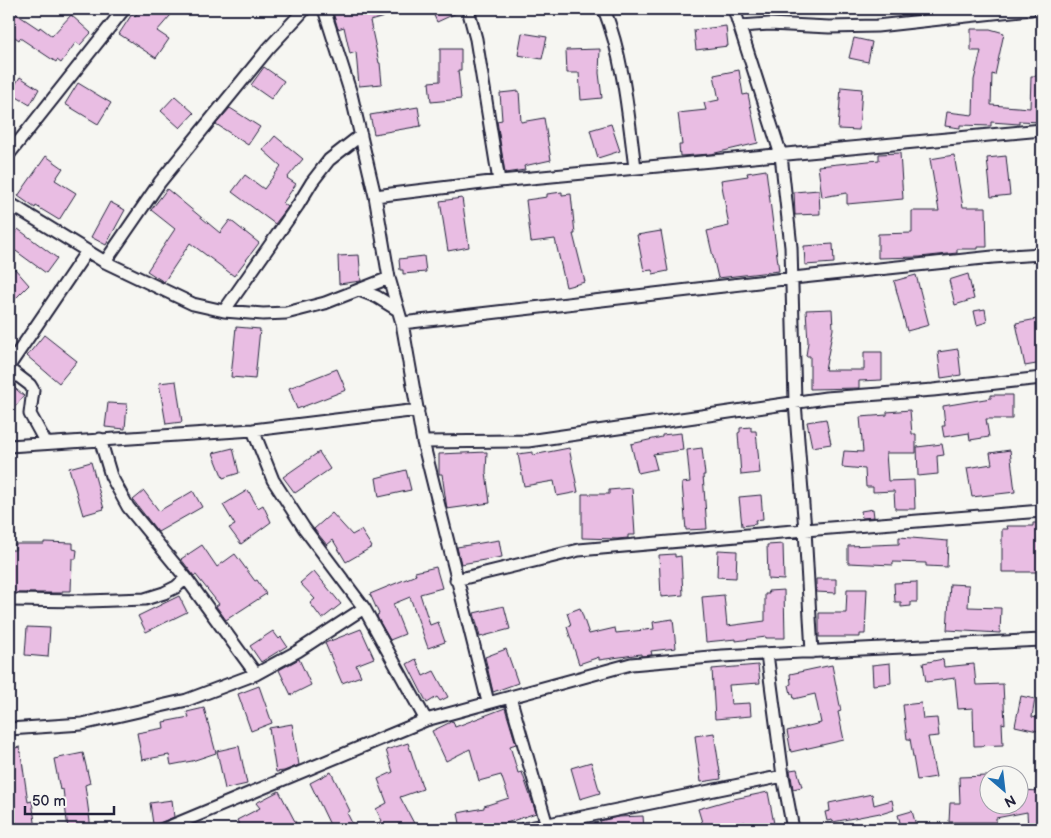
<svg xmlns="http://www.w3.org/2000/svg" width="1051" height="838" font-family="'Balsamiq Sans',sans-serif">
  <style>
    .building { fill: #e9bde3; stroke: #22223b }
    .lines { fill: none; stroke-linecap: round; stroke-linejoin: round }
    .street-casing { stroke: #22223b; stroke-width: 15 }
    .street { stroke: #f6f6f2; stroke-width: 11 }
  </style>
  <rect width="100%" height="100%" fill="#f6f6f2"/>
  <filter id="ink" filterUnits="userSpaceOnUse"><feTurbulence type="fractalNoise" baseFrequency=".02" numOctaves="2"/><feDisplacementMap in="SourceGraphic" scale="10" xChannelSelector="R" yChannelSelector="G"/><feConvolveMatrix kernelMatrix="1 2 1 2 8 2 1 2 1" color-interpolation-filters="sRGB"/></filter>
  <g filter="url(#ink)">
    <path class="building" d="M9,9L39,29L40,27L52,36L71,15L91,33L80,45L76,42L61,63L57,60L56,62L20,38L19,40L9,33Z
      M141,9H176L157,31L169,39L156,58L119,34L132,14L135,16Z
      M332,9H382L384,17L370,21L379,63H380L382,84L359,86L356,52L350,54L344,27L338,29Z
      M431,9H461V11L437,22Z
      M726,26L728,46L696,50L694,30Z
      M971,29H990L1004,33L995,75L992,74L991,105L1030,108L1031,76H1042V122L1019,121V124L991,122V126L960,125V128L945,126L947,112L973,115L974,80L981,51H971Z
      M522,33L547,37L542,59L518,55Z
      M854,38L872,42L868,62L849,58Z
      M440,49H461V70H458L461,99L431,102L429,82L440,81Z
      M600,49L599,73L602,98L581,100L579,73H567L566,50Z
      M264,67L284,81L271,99L251,85Z
      M739,70L743,95L748,94L758,143L711,154L680,156L679,145H682L678,113L706,110L704,103L719,100L714,75Z
      M20,77L39,89L30,105L10,93Z
      M78,83L111,103L98,124L65,104Z
      M841,87L862,89L859,130L838,129Z
      M519,91L521,122L544,118L551,160L524,166L525,170L505,173L497,121L502,120L500,93Z
      M175,96L194,113L180,128L161,111Z
      M418,107L421,126L374,134L370,115Z
      M230,108L260,127L248,145L216,124Z
      M611,124L620,151L598,158L590,130Z
      M275,136L303,159L287,178L296,184L283,203L288,207L275,224L232,192L245,175L264,189L281,166L263,150Z
      M900,153L903,199L847,204V193L822,197L818,166L879,160V154Z
      M954,155L963,207H986L987,247H978V249H957V253L920,257L878,258V234L912,233V211H939L930,159Z
      M46,156L63,168L55,180L76,193L59,220L36,206L35,208L18,196Z
      M1006,156L1010,195L991,197L987,158Z
      M766,170L779,271L718,278L707,231L729,226L721,180L748,176L747,173Z
      M167,189L220,233L230,220L259,243L234,276L190,243L164,282L147,271L175,229L151,210Z
      M819,190L820,214L795,215L794,192Z
      M562,192V195L571,194L575,234H573L585,282L566,287L555,239L531,242L526,200L547,197V194Z
      M462,198L469,247L448,251L440,201Z
      M110,202L125,210L106,245L91,237Z
      M18,229L57,258L46,273L9,246V241Z
      M661,231L668,271L653,274L652,270L644,271L637,235Z
      M833,244L834,263L805,265L804,246Z
      M359,255L361,281L339,284L338,256Z
      M424,256L426,272L403,274V270H400L399,259Z
      M15,269L29,285L9,305V274Z
      M968,274L974,299L955,305L949,280Z
      M916,275L929,325L907,331L894,281Z
      M832,309L833,329L825,370H864V352H882V380L859,381V388L810,389V356H806L808,342L806,310Z
      M985,309L987,322L977,325L974,311Z
      M1037,319L1042,344V363L1025,366L1016,323Z
      M236,327L260,329L255,379L231,377Z
      M44,335L77,361L59,383L27,356Z
      M958,349L961,375L941,378L938,352Z
      M337,369L346,390L297,409L289,388Z
      M176,381L182,422L166,424L159,383Z
      M9,383L24,396L9,414Z
      M991,395H1012V419H986L989,437L970,440L969,433L944,437L942,426H945L943,406L991,398Z
      M108,403L127,404L125,429L105,427Z
      M910,410L912,434H916V453H886L888,481L914,480L915,509H895L894,491L873,492V487H866L865,469L842,467L844,451L863,452L860,417L887,415V412Z
      M826,419L831,444L812,447L807,422Z
      M751,427V431H756L760,473L741,475L738,433L740,432V428Z
      M681,433L683,450L653,454L657,469L638,473L631,444L662,437V435Z
      M942,444L944,455L937,456L938,474L918,476L917,447Z
      M233,448L239,473L223,478L213,453Z
      M569,448L578,492L557,496L554,481L524,486L518,454L533,452V455Z
      M702,448L705,475H703L707,529L686,530L682,483L690,482L687,450Z
      M1010,450L1015,492L972,497L967,468L992,464L990,453Z
      M319,452L330,469L295,493L283,477Z
      M487,452L486,472L490,503L447,509L442,474H439V454Z
      M91,462L104,509L83,515L69,468Z
      M406,470L411,490L379,497L376,478Z
      M632,488L635,535H628V538L617,539L582,538V494H609V490Z
      M248,490L258,508L263,505L271,522L241,544L229,528L235,525L223,505Z
      M144,491L159,511L193,491L202,507L158,532L133,500Z
      M761,495L763,519L755,520L756,524L742,526L739,497Z
      M873,509L874,517L862,518L861,511Z
      M332,513L352,535L361,530L372,547L346,562L333,540L327,545L314,529Z
      M1033,523H1042V572H1002V529H1008L1007,526H1033Z
      M899,537L948,541L947,567L926,566V563L893,562V565L848,563V546L899,544Z
      M499,540L502,557L461,564L457,547Z
      M44,542L73,543V549L77,550L76,559H72L71,591H62V593H9V550H15V544H44Z
      M783,544L784,580L768,579L767,545Z
      M202,545L217,567L235,554L255,581L257,580L266,594L226,620L216,606L219,604L196,575L194,576L181,559Z
      M718,550L737,551L736,578L717,577Z
      M675,554V557L681,556L683,595L661,597L659,555Z
      M436,567L442,588L420,594L430,625L438,622L445,642L428,648L410,597L393,604L405,634L390,640L378,619L377,615L379,614L370,594L416,575L415,572Z
      M314,571L341,604L322,619L310,603L315,599L300,583Z
      M816,579H836V593L816,592Z
      M917,582V602H911V606L901,607V602H895L894,583Z
      M950,584L969,585L968,607L1001,608L1000,633L947,630Z
      M847,589H867L865,634H860V637H819V613H846Z
      M784,590L785,638H766V637L736,641V639L706,642L702,597L724,595L727,626L765,621V594H769L768,591Z
      M179,596L187,612L146,632L138,616Z
      M504,606L510,629L480,637L474,613Z
      M580,608L589,634L615,628L616,633L654,629L653,622L673,619L676,648L651,651L652,655L641,656V654L599,660V657L579,664L567,627L571,625L567,613Z
      M27,627L50,628L48,657L25,655Z
      M361,629L374,658L356,665L361,676L342,683L325,643Z
      M273,631L279,639L281,637L287,646L261,662L250,646Z
      M506,649L518,683L493,692L485,657Z
      M299,659L311,685L291,695L279,670Z
      M416,659L423,676L434,671L448,697L440,701L437,697L427,703L407,664Z
      M943,659L944,667L974,664L976,685L1003,684L1005,724L1002,723L1003,745L974,746L973,708L958,709L955,678L926,682L923,663Z
      M890,663L891,683L873,685L872,665Z
      M758,665L760,683L729,685L731,704L750,703L751,716L715,719L712,669Z
      M832,665L841,711L838,712L844,740L791,752L787,731L821,723L815,694L794,699L793,694H791L789,685L791,684L790,674Z
      M259,686L272,723L251,731L238,694Z
      M1021,696L1035,699L1032,717L1042,719V732L1015,726Z
      M921,703L923,719L937,718L939,736L928,737L936,777L917,780L910,739H907L903,705Z
      M204,708L216,753L192,761L171,765L169,755L142,760L137,733L164,728L163,722L189,717L187,712Z
      M505,708L516,744L510,746L518,773L522,772L536,813L488,829H461L458,813L484,808V806L509,798L501,775L479,781L470,749L446,761L432,731L453,721L455,727Z
      M292,724L299,765L284,771L276,772L269,728Z
      M714,733L721,779L701,782L695,736Z
      M408,743L423,789L400,797L417,829H366L382,821L376,809L387,803L378,779L393,772L386,750Z
      M239,746L247,784L225,789L217,751Z
      M20,747L28,802L32,801L36,829H17L16,822L11,823L9,811V749Z
      M83,753L90,783L85,785L91,829H68L63,789L60,790L54,759Z
      M591,762L600,793L580,799L571,768Z
      M797,769L802,787L793,789L790,770Z
      M331,772L350,811L347,813L355,829H332L310,783Z
      M988,776V806H1018V790L1042,791V829H1028L1027,812L996,818V822H949L950,803H960L959,777Z
      M279,791L299,829H241L237,820L260,808L256,803Z
      M768,792L775,829H746L745,822L724,826L725,829H704L698,809L729,800Z
      M872,794L874,805L892,800L894,810L881,814L880,813L833,822L832,820L827,821L825,812L830,811L829,803Z
      M172,800L174,817L159,823L153,824L150,803Z
      M912,811L917,829H902L898,815Z
      M643,816L644,829H602L600,821L618,817Z"/>
    <g class="lines">
      <g class="street-casing">
        <path id="street" d="M324,9L351,94L375,196L389,278L402,323L423,442L488,702
          M468,9L476,39L499,181
          M604,9C624,60 628,114 635,168
          M734,9L781,155L791,247L795,402L805,530L812,652
          M741,26L769,24L829,27L877,26L1031,9
          M9,154L124,9
          M375,196L499,181L1042,130
          M9,203L105,262L193,304L224,311L263,314L286,313L325,303L389,278
          M105,262L160,182L268,49L305,9
          M359,290L377,297L398,310
          M224,311L298,205L312,182L329,160L361,135
          M402,323L793,278L993,257L1042,254
          M9,366L87,251
          M9,369L30,385L33,390L30,414L46,443
          M253,430L273,480L304,528L364,608L426,720
          M100,439L111,476L128,507L186,578L256,674
          M423,442L528,441L826,398L933,390L1042,378
          M9,446L253,430L418,410
          M456,580L579,550L805,530L1042,511
          M9,600L87,601L145,599L164,593L176,587L186,578
          M767,654L783,776L793,829
          M510,697L548,829
          M9,729L82,724L187,700L256,674L298,651L364,608
          M164,829L426,720L631,664L722,656L1042,640
          M524,829L783,776"/>
      </g>
      <use href="#street" class="street"/>
    </g>
  </g>
  <rect width="1051" height="838" fill="none" stroke="#f6f6f2" stroke-width="30"/>
  <rect x="15" y="15" width="1021" height="808" fill="none" stroke="#22223b" stroke-width="2" filter="url(#ink)"/>
  <g transform="translate(1004 790) rotate(152)"><circle r="24" fill="#f6f6f2" stroke="#a1a1a9"/>
  <path d="M0-4L9 19L0 12L-9 19Z" fill="#1f6fb2"/>
  <text y="-8" font-size="14" font-weight="bold" text-anchor="middle" fill="#22223b">N</text>
  </g>
  <path d="M25 806v8h89v-8" fill="none" stroke="#22223b" stroke-width="2.5"/>
  <text x="32" y="806" font-size="15" fill="#22223b" stroke="#f6f6f2" stroke-width="4" paint-order="stroke">50 m</text>
</svg>
